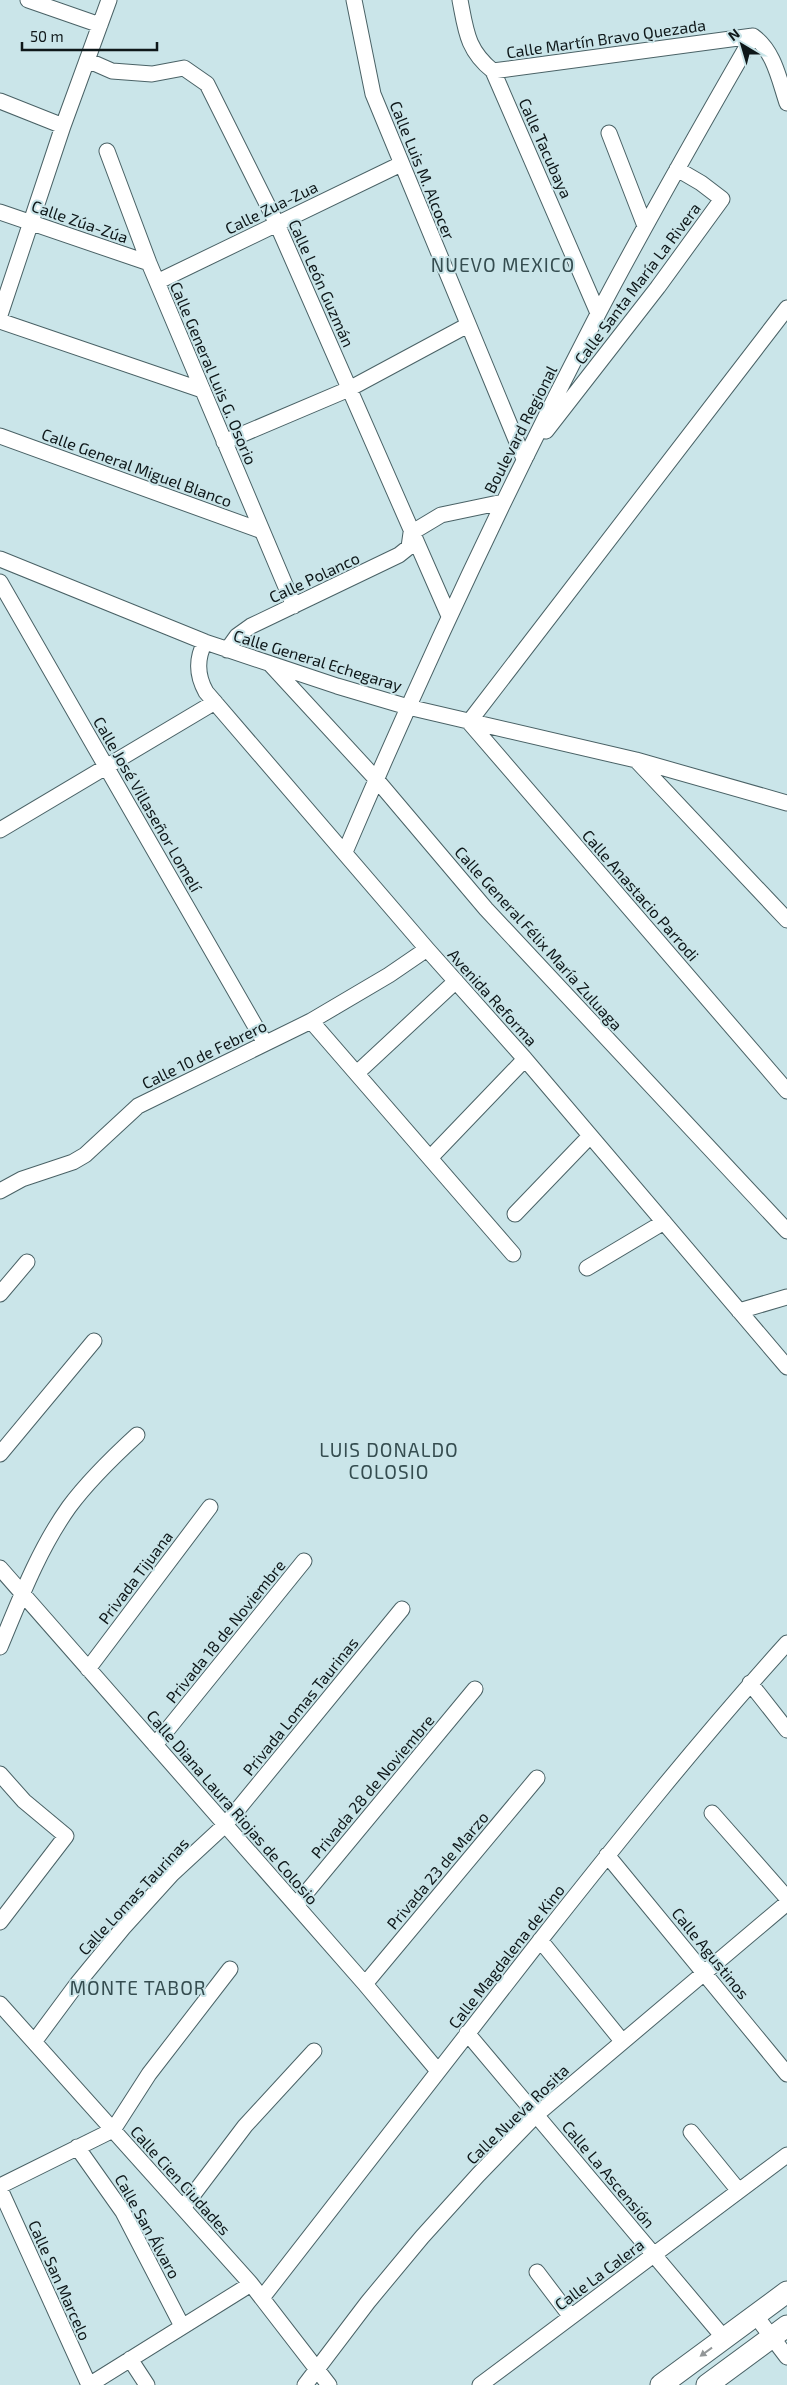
<svg xmlns="http://www.w3.org/2000/svg" width="787" height="2385" font-family="'Exo 2',sans-serif">
  <style>
    .lines { fill: none; stroke-linecap: round; stroke-linejoin: round }
    .street-casing { stroke: #4a6266; stroke-width: 17 }
    .secondary-casing { stroke: #4a6266; stroke-width: 23 }
    .street { stroke: #fff; stroke-width: 15 }
    .secondary { stroke: #fff; stroke-width: 21 }
    .oneway { fill: #939798 }
    .labels { text-anchor: middle; dominant-baseline: central; stroke-width: 4; stroke-linejoin: round; paint-order: stroke }
    .street-label { font-size: 16px; fill: #0e1719; stroke: #cae5e9 }
    .quarter-label { font-size: 19px; letter-spacing: 1px; fill: #354d50; stroke: #cae5e9 }
  </style>
  <rect width="100%" height="100%" fill="#cae5e9"/>
  <g class="lines">
    <g class="street-casing">
      <path id="street" d="M28,0L100,25
        M354,0L373,94L524,459L527,455
        M460,0C466,31 467,50 493,71L598,313
        M753,36C774,51 779,79 787,103
        M87,60L112,71L152,74L184,68L207,84L277,224L449,616
        M493,71L753,36
        M0,101L63,126
        M609,133L645,226
        M107,151L149,263L294,606
        M0,212L149,263
        M157,282L401,164
        M787,308L469,722L787,1091
        M0,315L63,126L109,0
        M0,321L202,390
        M546,431L658,287L722,199L701,183L677,169
        M0,436L262,531
        M224,442L349,389L468,325
        M0,559L205,642L337,686L408,707L636,760L787,803
        M0,582L265,1043
        M205,642C196,659 197,676 206,692L427,949L525,1059L787,1367
        M227,650L237,636L251,626L399,555L409,547L411,533L441,515L503,502
        M271,665L376,779L486,909L787,1231
        M637,761L787,920
        M0,830L215,702
        M345,852C423,669 507,489 599,312C648,219 700,128 753,36
        M311,1021L513,1254
        M357,1073L456,981
        M430,1158L525,1059
        M0,1191L22,1179L73,1162L85,1155L138,1106L311,1021L389,975L427,949
        M515,1214L590,1136
        M587,1268L664,1222
        M0,1294L27,1262
        M739,1311L787,1297
        M0,1454L94,1341
        M0,1568L365,1984L438,2071
        M0,1647C20,1599 39,1549 69,1507C89,1480 113,1457 137,1435
        M88,1669L210,1507
        M750,1683L787,1730
        M155,1745L304,1561
        M0,1774L24,1801L66,1836L0,1922
        M712,1813L787,1898
        M607,1855L787,2074
        M296,1905L475,1689
        M540,1940L622,2041
        M365,1984L537,1778
        M0,2004L251,2284L329,2385
        M467,2033L724,2338
        M34,2042L77,1984L123,1928L172,1874L225,1825L402,1609
        M691,2132L739,2191
        M77,2147L123,2212L182,2326
        M0,2186L113,2130L149,2074L230,1969
        M0,2189L89,2385
        M183,2208L245,2126L314,2051
        M537,2272L571,2317
        M262,2298C355,2178 448,2058 542,1938C621,1838 701,1738 787,1643
        M755,2315L787,2357
        M130,2359L147,2385
        M89,2385L251,2284
        M305,2385L368,2302L422,2237L478,2175L536,2115L787,1903
        M480,2385L787,2155"/>
    </g>
    <g class="secondary-casing">
      <path id="secondary" d="M661,2385L787,2292
        M707,2385L787,2326"/>
    </g>
    <use href="#street" class="street"/>
    <use href="#secondary" class="secondary"/>
  </g>
  <defs><path id="oneway-solid" d="M-6-.8H1V-3.2L6.5 0L1 3.2V.8H-6Z" transform="scale(1.25)"/></defs>
  <use class="oneway" href="#oneway-solid" transform="translate(706 2352) rotate(144)"/>
  <g class="labels">
    <g class="street-label">
      <text transform="translate(606 38) rotate(-8)">Calle Martín Bravo Quezada</text>
      <text transform="translate(546 148) rotate(66)">Calle Tacubaya</text>
      <text transform="translate(423 170) rotate(68)">Calle Luis M. Alcocer</text>
      <text transform="translate(271 207) rotate(-26)">Calle Zua-Zua</text>
      <text transform="translate(80 221) rotate(19)">Calle Zúa-Zúa</text>
      <text transform="translate(322 283) rotate(66)">Calle León Guzmán</text>
      <text transform="translate(637 283) rotate(-53)">Calle Santa María La Rivera</text>
      <text transform="translate(214 373) rotate(67)">Calle General Luis G. Osorio</text>
      <text transform="translate(520 429) rotate(-63)">Boulevard Regional</text>
      <text transform="translate(137 467) rotate(20)">Calle General Miguel Blanco</text>
      <text transform="translate(314 577) rotate(-25)">Calle Polanco</text>
      <text transform="translate(318 660) rotate(17)">Calle General Echegaray</text>
      <text transform="translate(148 804) rotate(60)">Calle José Villaseñor Lomelí</text>
      <text transform="translate(641 895) rotate(49)">Calle Anastacio Parrodi</text>
      <text transform="translate(539 938) rotate(48)">Calle General Félix María Zuluaga</text>
      <text transform="translate(493 997) rotate(48)">Avenida Reforma</text>
      <text transform="translate(204 1054) rotate(-26)">Calle 10 de Febrero</text>
      <text transform="translate(135 1577) rotate(-53)">Privada Tijuana</text>
      <text transform="translate(225 1631) rotate(-51)">Privada 18 de Noviembre</text>
      <text transform="translate(300 1706) rotate(-51)">Privada Lomas Taurinas</text>
      <text transform="translate(372 1786) rotate(-50)">Privada 28 de Noviembre</text>
      <text transform="translate(233 1807) rotate(49)">Calle Diana Laura Riojas de Colosio</text>
      <text transform="translate(437 1870) rotate(-50)">Privada 23 de Marzo</text>
      <text transform="translate(133 1896) rotate(-47)">Calle Lomas Taurinas</text>
      <text transform="translate(711 1953) rotate(51)">Calle Agustinos</text>
      <text transform="translate(506 1956) rotate(-52)">Calle Magdalena de Kino</text>
      <text transform="translate(517 2114) rotate(-44)">Calle Nueva Rosita</text>
      <text transform="translate(609 2174) rotate(50)">Calle La Ascensión</text>
      <text transform="translate(181 2180) rotate(48)">Calle Cien Ciudades</text>
      <text transform="translate(148 2226) rotate(61)">Calle San Álvaro</text>
      <text transform="translate(599 2274) rotate(-37)">Calle La Calera</text>
      <text transform="translate(60 2280) rotate(66)">Calle San Marcelo</text>
    </g>
    <g class="quarter-label">
      <text x="503" y="264">NUEVO MEXICO</text>
      <text x="389" y="1449">LUIS DONALDO<tspan x="389" dy="22">COLOSIO</tspan></text>
      <text x="138" y="1987">MONTE TABOR</text>
    </g>
  </g>
  <g transform="translate(742 45) rotate(322)" stroke="#cae5e9" stroke-width="4" paint-order="stroke">
  <path d="M0-4L9 19L0 12L-9 19Z" fill="#0e1719"/>
  <text y="-8" font-size="14" font-weight="bold" text-anchor="middle" fill="#0e1719">N</text>
  </g>
  <path d="M22 42v8h135v-8" fill="none" stroke="#0e1719" stroke-width="2.5"/>
  <text x="30" y="42" font-size="15" fill="#0e1719" stroke="#cae5e9" stroke-width="4" paint-order="stroke">50 m</text>
</svg>
